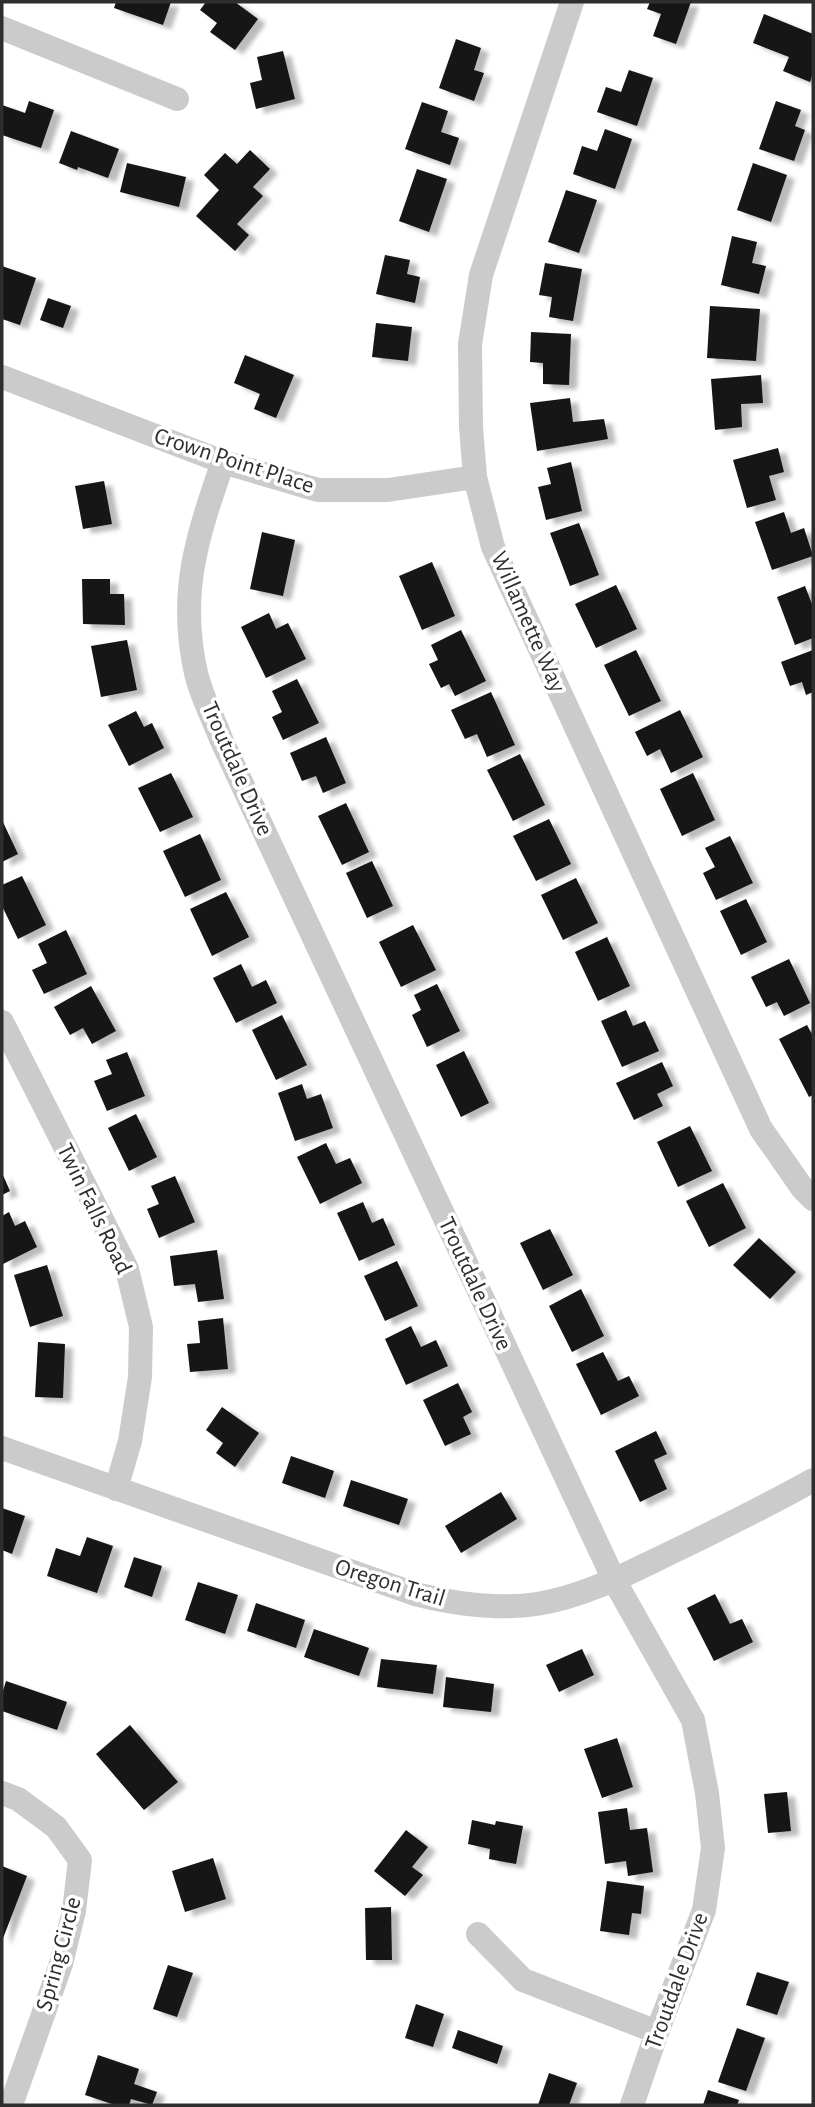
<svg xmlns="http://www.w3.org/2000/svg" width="815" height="2107" font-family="'Alegreya Sans',sans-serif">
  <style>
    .building { fill: #151515; filter: url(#shadow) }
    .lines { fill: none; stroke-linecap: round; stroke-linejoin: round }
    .minor { stroke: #cbcbcb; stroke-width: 24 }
    .labels { text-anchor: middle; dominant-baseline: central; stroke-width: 7; stroke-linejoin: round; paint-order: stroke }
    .street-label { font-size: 24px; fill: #2e2e2e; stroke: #fff }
  </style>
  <defs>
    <filter id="shadow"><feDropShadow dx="8" dy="4.5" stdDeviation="2" flood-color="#0004"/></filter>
  </defs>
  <rect width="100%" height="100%" fill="#fff"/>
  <path class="building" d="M116,2H171L163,25L114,8Z
    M206,2H235L258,19L235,50L210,32L217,23L200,10Z
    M650,2H691L676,44L653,36L661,14L647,9Z
    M764,14L813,34V73L810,82L783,71L789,57L753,43Z
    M456,39L481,48L474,70L484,73L474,101L439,88Z
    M283,51L295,99L256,109L250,83L262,80L257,57Z
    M629,70L653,78L637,126L597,112L606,87L621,92Z
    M29,101L54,110L41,148L2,135V105L25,113Z
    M776,101L801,110L795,126L805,130L794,161L759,149Z
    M422,102L448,111L441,132L459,138L450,165L405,149Z
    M605,129L632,139L615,189L573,174L582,146L597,151Z
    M71,131L119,149L108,178L78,167L77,170L59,163Z
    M250,150L270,169L253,187L263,196L237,224L249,235L235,251L196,216L219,190L204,175L225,153L237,164Z
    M127,163L186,177L179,207L120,192Z
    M753,163L787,175L771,222L737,210Z
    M417,169L447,179L429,232L399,221Z
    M566,190L597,200L579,253L548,242Z
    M732,236L757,242L752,263L766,266L759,294L721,285Z
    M385,255L410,260L407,274L420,277L415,303L376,294Z
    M545,263L582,269L573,321L549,317L552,297L539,295Z
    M2,266L36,278L20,325L2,319Z
    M48,298L71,306L63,328L40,320Z
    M710,306L760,309L756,361L707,358Z
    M376,323L412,327L408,361L372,357Z
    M531,332L571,334L569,385L543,384V363L530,362Z
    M245,355L294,375L276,418L254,409L260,394L234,383Z
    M761,375L763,403L741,404L742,427L715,430L711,379Z
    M570,398L573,422L604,419L608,439L537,451L530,403Z
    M778,448L784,472L769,476L776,500L747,508L733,460Z
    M571,462L582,511L546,520L538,487L551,484L547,468Z
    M104,481L112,524L83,529L75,486Z
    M784,512L791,533L804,528L813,556L772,570L755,522Z
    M579,523L599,575L570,586L550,533Z
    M262,532L295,540L283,596L250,589Z
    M432,562L455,616L422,630L399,576Z
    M82,579H110V594H124L125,625L83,624Z
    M616,585L637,629L596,648L575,604Z
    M805,586L813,607V638L795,645L777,597Z
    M269,613L276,629L288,623L306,659L266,678L241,627Z
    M461,630L486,681L455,696L449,684L441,688L429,664L438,660L431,645Z
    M127,640L137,690L101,697L91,646Z
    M636,650L661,701L629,716L604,665Z
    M813,650V692L806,695L802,682L790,686L781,662Z
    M297,679L319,723L283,740L272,717L282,712L272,691Z
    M491,692L515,745L487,757L477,734L465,739L451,710Z
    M680,710L703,757L671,773L660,749L647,756L635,732Z
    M136,711L144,727L152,723L164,748L129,766L108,725Z
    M326,737L346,783L323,793L316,776L302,781L290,753Z
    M520,754L545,805L513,821L487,770Z
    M171,773L193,817L160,832L138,788Z
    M693,773L715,820L682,836L660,789Z
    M346,803L369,852L342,865L318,816Z
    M549,819L571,864L536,881L513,836Z
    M2,820L18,854L2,862Z
    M200,834L221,880L185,897L163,851Z
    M730,836L753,883L716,900L703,873L715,867L705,848Z
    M372,861L393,906L367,918L346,873Z
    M22,876L46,925L18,939L2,906V885Z
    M576,878L598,923L563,940L541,895Z
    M226,892L249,937L212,956L190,909Z
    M746,899L767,942L741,955L720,911Z
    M413,925L436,970L401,987L379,942Z
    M66,930L87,974L44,994L32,970L47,963L38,944Z
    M607,937L630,986L598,1001L575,952Z
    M789,959L810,1003L784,1016L777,1002L766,1007L751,977Z
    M241,964L252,987L266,980L277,1003L236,1023L213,978Z
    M437,984L460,1031L427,1047L412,1015L421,1010L414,995Z
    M91,986L116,1031L92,1044L83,1028L70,1035L54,1007Z
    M626,1010L633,1026L645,1021L659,1051L622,1067L601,1021Z
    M282,1015L307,1065L276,1080L252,1030Z
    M807,1025L813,1036V1095L809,1097L779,1039Z
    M464,1051L489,1103L461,1117L436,1065Z
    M127,1052L145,1096L107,1111L94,1081L112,1074L106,1060Z
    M662,1062L673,1086L657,1094L663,1106L634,1120L616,1083Z
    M302,1084L307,1099L321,1094L333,1128L295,1141L278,1093Z
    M136,1114L157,1157L129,1171L108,1128Z
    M690,1126L712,1171L678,1187L657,1142Z
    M326,1143L336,1164L350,1158L362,1183L320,1204L297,1157Z
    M2,1173L10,1191L2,1195Z
    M175,1176L195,1222L159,1238L147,1209L159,1204L151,1186Z
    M723,1183L746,1228L709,1247L686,1201Z
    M363,1202L372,1223L383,1218L395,1245L359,1261L337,1213Z
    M9,1212L15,1226L25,1221L37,1247L3,1264L2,1216Z
    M550,1229L573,1275L543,1290L520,1243Z
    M759,1238L796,1272L770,1299L733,1265Z
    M217,1250L224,1299L198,1302L195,1284L174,1286L170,1256Z
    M397,1261L418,1306L385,1321L364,1276Z
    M47,1265L63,1316L30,1327L14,1275Z
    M581,1289L604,1336L572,1352L549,1306Z
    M223,1318L228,1369L190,1372L187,1344L200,1343L198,1321Z
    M411,1326L421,1347L436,1340L448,1366L406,1385L385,1339Z
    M38,1342L65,1344L63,1398L35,1397Z
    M603,1352L618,1381L629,1376L639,1396L601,1415L576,1364Z
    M458,1383L472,1412L463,1417L471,1434L445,1446L423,1400Z
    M222,1407L259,1433L235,1467L216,1453L223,1443L206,1430Z
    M656,1431L667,1454L654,1460L667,1489L640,1502L615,1451Z
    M291,1456L334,1471L325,1498L282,1483Z
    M351,1480L408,1499L399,1525L343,1506Z
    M501,1492L517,1519L461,1553L445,1526Z
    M2,1508L25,1516L12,1554L2,1550Z
    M87,1537L113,1546L97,1593L47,1576L56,1548L80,1556Z
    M134,1557L162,1566L152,1597L124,1587Z
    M198,1582L238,1595L225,1634L185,1620Z
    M715,1594L730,1624L742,1619L753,1642L714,1661L687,1608Z
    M256,1603L305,1620L296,1648L247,1631Z
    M314,1629L369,1648L359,1676L304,1657Z
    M582,1649L594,1675L559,1692L546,1665Z
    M381,1659L437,1665L433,1694L377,1687Z
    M446,1677L494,1684L491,1712L443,1707Z
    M6,1681L67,1702L57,1730L2,1711V1694Z
    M130,1725L178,1782L144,1810L96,1754Z
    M617,1738L633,1787L602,1798L584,1749Z
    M787,1792L791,1831L768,1833L764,1794Z
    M627,1808L630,1830L647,1828L653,1872L628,1876L626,1861L605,1864L598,1812Z
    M472,1820L495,1825L496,1821L523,1826L516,1864L489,1859L490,1849L468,1844Z
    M406,1830L428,1847L412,1867L423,1875L405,1896L374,1871Z
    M213,1858L226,1899L185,1912L172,1871Z
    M2,1866L27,1876L2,1941Z
    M607,1881L644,1886L641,1914L632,1913L629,1935L600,1931Z
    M391,1907L392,1960H366L365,1908Z
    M168,1965L193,1973L177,2017L153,2009Z
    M757,1972L789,1982L777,2015L746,2005Z
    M416,2004L444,2014L433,2047L405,2038Z
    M737,2028L765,2038L746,2091L718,2082Z
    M458,2030L503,2046L497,2064L452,2048Z
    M98,2055L139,2069L134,2084L157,2092L152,2105L131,2099L129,2105H115L85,2095Z
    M549,2073L577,2083L569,2105H538Z
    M708,2090L739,2100L737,2105H703Z"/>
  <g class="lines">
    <path class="minor" d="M572,2L481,275L470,344L471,427L475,477L493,547L761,1129L803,1189L813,1199
      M2,28L177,99
      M2,377L223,462L318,490H388L475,477
      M223,462C197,537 178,593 196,673C201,695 213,718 221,739L614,1580L693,1720L707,1793L713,1848L704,1910L657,2032L632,2105
      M2,1022L127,1269L141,1327L140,1377L130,1441L116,1489
      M2,1448L415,1594C455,1604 496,1610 537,1604C582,1597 625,1575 666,1555C716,1531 765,1507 813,1480
      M2,1793L18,1799L56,1827L80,1860L74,1911L61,1964L11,2105
      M478,1934L523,1980L657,2032"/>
  </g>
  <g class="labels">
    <g class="street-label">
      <text transform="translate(234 461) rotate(18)">Crown Point Place</text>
      <text transform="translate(528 622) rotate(66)">Willamette Way</text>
      <text transform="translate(237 769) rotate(66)">Troutdale Drive</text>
      <text transform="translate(94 1209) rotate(64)">Twin Falls Road</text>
      <text transform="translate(475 1284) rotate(65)">Troutdale Drive</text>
      <text transform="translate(390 1583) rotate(17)">Oregon Trail</text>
      <text transform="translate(59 1954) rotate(-75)">Spring Circle</text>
      <text transform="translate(677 1981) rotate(-70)">Troutdale Drive</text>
    </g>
  </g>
  <rect width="815" height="2107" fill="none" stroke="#2e2e2e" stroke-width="7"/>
</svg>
